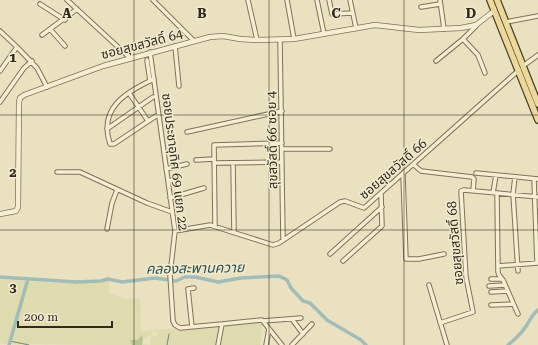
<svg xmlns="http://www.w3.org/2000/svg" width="538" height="345" font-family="'Roboto Serif','Noto Sans Thai',serif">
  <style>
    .farmland { fill: #dedbae }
    .green { fill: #bbc695 }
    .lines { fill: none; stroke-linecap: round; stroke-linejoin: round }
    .stream { stroke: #6b8884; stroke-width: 1 }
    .canal { stroke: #a2bcb7; stroke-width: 3.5 }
    .minor-casing { stroke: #80725a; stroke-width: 5.5 }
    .tertiary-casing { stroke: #80725a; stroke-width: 6 }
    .primary-casing { stroke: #4e402e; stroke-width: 8 }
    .minor { stroke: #f5eed2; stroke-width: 3.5 }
    .tertiary { stroke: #f5eed2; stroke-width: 4.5 }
    .primary { stroke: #ead99a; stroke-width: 5.5 }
    .grid { fill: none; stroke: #31291d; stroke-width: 1; stroke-opacity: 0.55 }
    .labels { text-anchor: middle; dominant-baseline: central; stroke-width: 3; stroke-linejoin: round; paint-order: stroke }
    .street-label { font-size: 13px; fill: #31291d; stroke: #f1ebcf }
    .water-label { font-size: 14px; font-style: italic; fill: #2d4f50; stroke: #f1ebcf }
    .grid-label { font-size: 13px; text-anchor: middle; font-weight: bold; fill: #31291d; stroke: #f1ebcf; stroke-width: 3; stroke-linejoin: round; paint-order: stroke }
  </style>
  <rect width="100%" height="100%" fill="#e9e1c0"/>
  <path class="farmland" d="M0,278L21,281L64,283L109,281V293L125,299L140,298L141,331L263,321L260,345H142L143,344L150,345L151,336H158L157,331L151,332L152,335L143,339L142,336L137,340H131L132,345L0,344Z"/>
  <path class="green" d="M142,335L143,340L142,345H132L130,340H137Z"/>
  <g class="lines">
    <path class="stream" d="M10,341L29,345
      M167,345L169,334"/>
    <path class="canal" d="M0,277L76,282L101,281L108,279L122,282L155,278L176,281L185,277H195L218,282L241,278L279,276L287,280L291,288L303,301L310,303L327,320L361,340L366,345
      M9,345L28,279
      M508,345C514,340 520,335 524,329C530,322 531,315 538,310"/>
    <g class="minor-casing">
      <path id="minor" d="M67,0L130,58
        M153,0L194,41
        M248,0L257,40
        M287,0L294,39
        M317,0L324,34
        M329,0L332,14L353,13
        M350,0L356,28
        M440,0L444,29
        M40,4L65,20
        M421,7L440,4
        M506,22L538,16
        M476,26L463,39L478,55L485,73
        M50,29L65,46
        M0,31L17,47
        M42,35L77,9
        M280,40L283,240
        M175,46L179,86
        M150,52L175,231L170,275L173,321L175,325L180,328L222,324L218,345
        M147,60L150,81
        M436,61L463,39
        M523,66L538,55
        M0,71L17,47L37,68L47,87
        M154,79C126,92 98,108 110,144H114L156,116
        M129,93L148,121
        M0,102L24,68L32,61
        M107,129L153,97
        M187,132L282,111
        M282,149H330
        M196,160L214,159
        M214,163L282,162
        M233,163L234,232
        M414,165L421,171L472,177L474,179L473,191
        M166,169L187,164
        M57,172H80L147,203L172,212
        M476,173L538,179
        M403,175L406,259H419L444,254
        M515,177L513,194L518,271
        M534,179L537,263
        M168,181L178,179
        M493,193L496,175
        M497,193L498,272L499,275L503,280L518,314
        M170,198L204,188
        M215,226L214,145L282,143
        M107,229L112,203L117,190
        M175,231L210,225L273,245L279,243L340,202L345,201L364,208L519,70
        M330,254L382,207
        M343,261L382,226L381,194
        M498,266L538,263
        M491,279H502
        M429,285L447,345
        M489,286L505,285
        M491,292L508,291
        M491,305L513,304
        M292,319L303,334
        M263,321L301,318
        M440,323L473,312L466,277L461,191L464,190L538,197
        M222,324L262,320L282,345
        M192,327L188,289L194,288
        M266,345L269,329
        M292,345L312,324"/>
    </g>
    <g class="tertiary-casing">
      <path id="tertiary" d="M0,214L16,211L18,207L19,102L20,98L24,95L103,66L210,37L223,36L240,39L257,40L294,39L375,25L419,30L461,28L476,25L494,11"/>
    </g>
    <g class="primary-casing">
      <path id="primary" d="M490,0L538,120
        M497,0L538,104"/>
    </g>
    <use href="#minor" class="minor"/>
    <use href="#tertiary" class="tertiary"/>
    <use href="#primary" class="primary"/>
  </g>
  <path class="grid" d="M134,0V345M269,0V345M404,0V345M0,115H538M0,230H538"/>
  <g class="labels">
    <g class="street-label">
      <text transform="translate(142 44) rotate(-15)">ซอยสุขสวัสดิ์ 64</text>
      <text transform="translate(272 140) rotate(-91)">สุขสวัสดิ์ 66 ซอย 4</text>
      <text transform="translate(175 162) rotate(83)">ซอยประชาอุทิศ 69 แยก 22</text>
      <text transform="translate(393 169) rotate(-41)">ซอยสุขสวัสดิ์ 66</text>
      <text transform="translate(455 243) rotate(-95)">ซอยสุขสวัสดิ์ 68</text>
    </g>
    <g class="water-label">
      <text transform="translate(195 268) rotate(-1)">คลองสะพานควาย</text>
    </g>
  </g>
  <g class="grid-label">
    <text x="67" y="18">A</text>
    <text x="202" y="18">B</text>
    <text x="336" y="18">C</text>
    <text x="471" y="18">D</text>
    <text x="13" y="62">1</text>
    <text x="13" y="177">2</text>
    <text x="13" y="292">3</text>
  </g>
  <path d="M18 321v6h94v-6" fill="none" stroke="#31291d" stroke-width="2"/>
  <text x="24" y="321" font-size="12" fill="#31291d" stroke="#f1ebcf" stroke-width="3" paint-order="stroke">200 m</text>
</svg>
